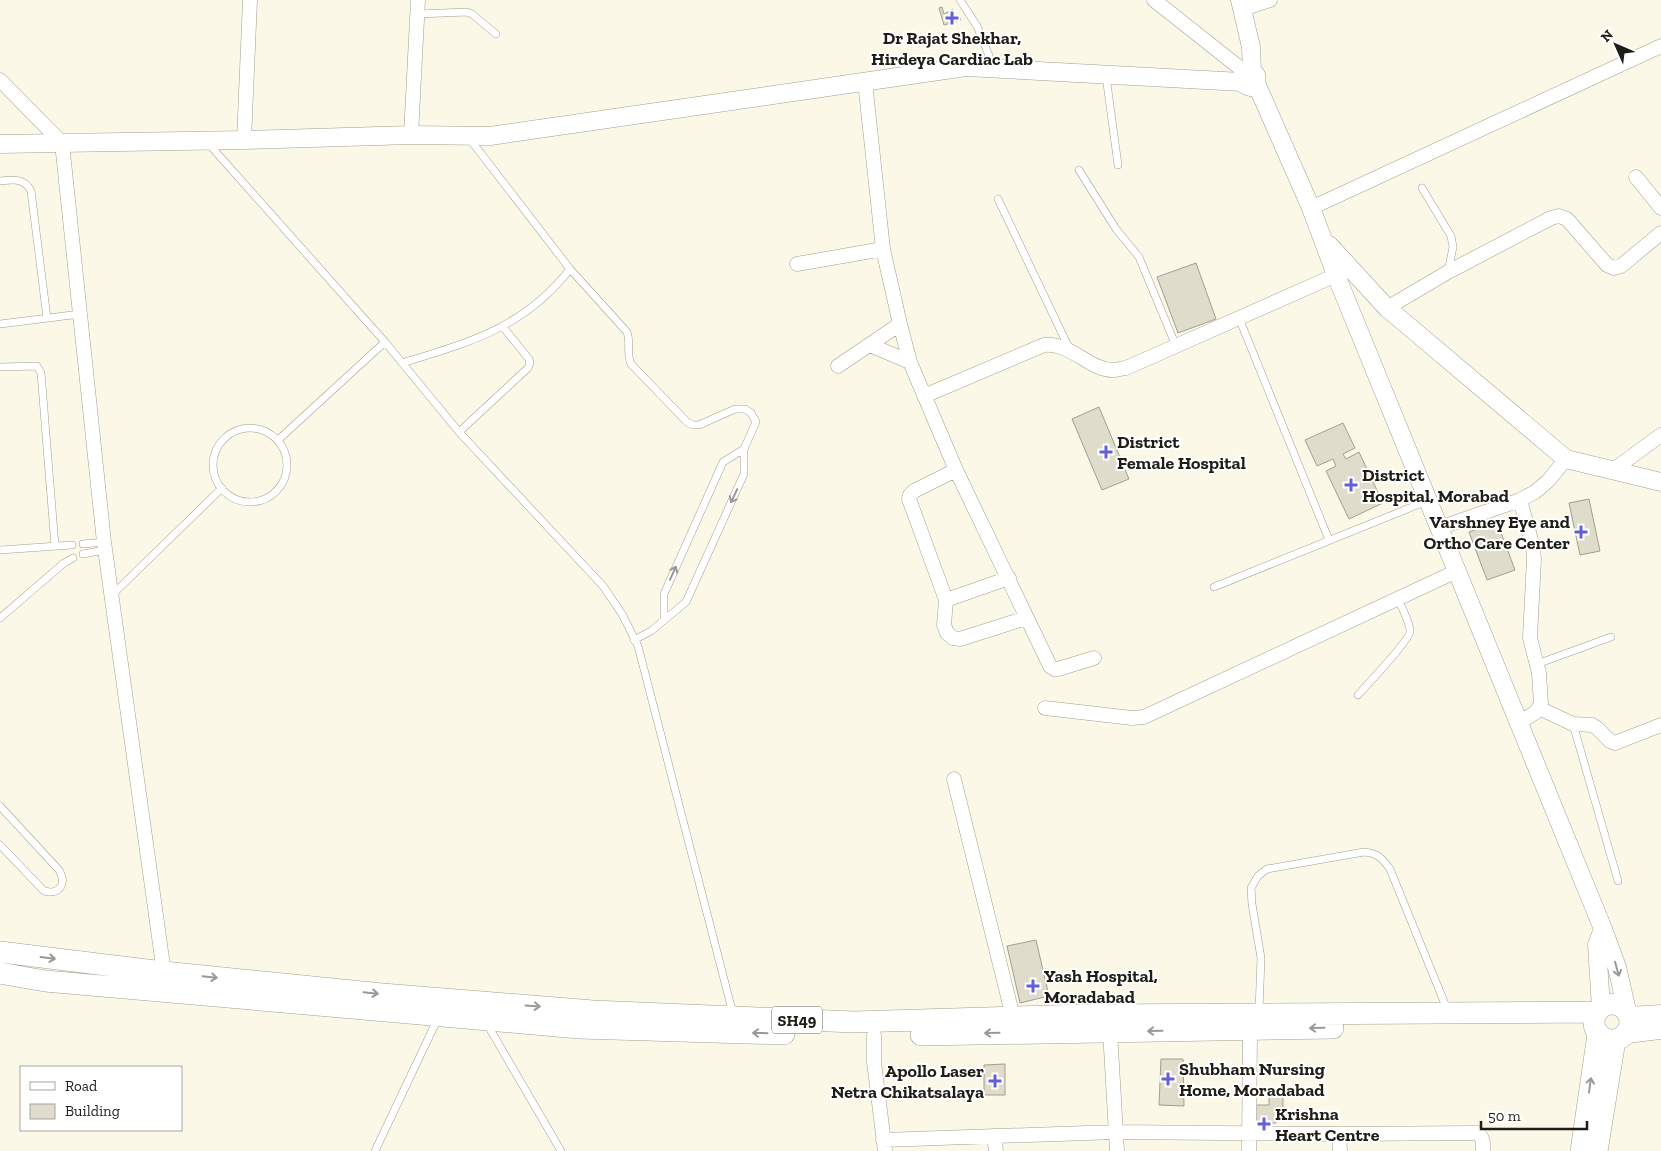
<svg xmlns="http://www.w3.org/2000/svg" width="1661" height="1151" font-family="'Zilla Slab',serif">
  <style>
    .building { fill: #dfdccc; stroke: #a19f8f }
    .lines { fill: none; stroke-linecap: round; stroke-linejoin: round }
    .service-casing { stroke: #a19f8f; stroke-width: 8 }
    .minor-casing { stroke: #a19f8f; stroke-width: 15 }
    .tertiary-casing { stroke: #a19f8f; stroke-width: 19 }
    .primary-casing { stroke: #a19f8f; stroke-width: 22 }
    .service { stroke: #fff; stroke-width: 7 }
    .minor { stroke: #fff; stroke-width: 14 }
    .tertiary { stroke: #fff; stroke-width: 18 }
    .primary { stroke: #fff; stroke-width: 21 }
    .oneway { stroke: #9a9997 }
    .poi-dot { fill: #625fd8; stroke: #fff; stroke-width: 2 }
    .labels { text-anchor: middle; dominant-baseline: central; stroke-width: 4; stroke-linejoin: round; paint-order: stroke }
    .shield { fill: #fff; stroke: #62615d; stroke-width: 1 }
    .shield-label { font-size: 16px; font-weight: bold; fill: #1e1d17 }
    .poi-label { font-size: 18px; font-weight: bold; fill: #1e1d17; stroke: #fff; text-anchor: start }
  </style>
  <rect width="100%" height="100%" fill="#fbf8e8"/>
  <path class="building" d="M942,7L944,14L953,9L955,16L959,15L961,20L944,25L939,8Z
    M1196,263L1216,319L1178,333L1157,277Z
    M1099,407L1129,479L1102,490L1072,419Z
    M1343,423L1355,448L1343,454L1346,459L1359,452L1383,503L1349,519L1326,471L1336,466L1333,459L1317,466L1305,440Z
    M1589,499L1600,551L1580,555L1569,503Z
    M1497,522L1515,570L1487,580L1469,532Z
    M1036,940L1049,996L1020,1003L1007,946Z
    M1161,1059H1183L1184,1106L1159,1105Z
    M1005,1064V1095H984V1065Z
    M1256,1090H1283V1111H1276V1123H1256V1105H1269V1096H1256Z"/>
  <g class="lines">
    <g class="service-casing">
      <path id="service" d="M960,0L977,26L994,68
        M418,14L467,12L472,14L496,34
        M1106,76L1118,165
        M469,138L570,269L627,332C631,342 626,353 631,364L687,422L693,425H699L735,409H745L751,413L756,422L744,449V474L686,602L651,631L634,640
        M207,142L385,342L459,432L603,586L622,614L638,646L733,1014
        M1079,170L1116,229L1139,257L1176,346
        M0,181C13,180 24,177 31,191L47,318
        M1422,188L1451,236L1453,247L1448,272
        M998,199L1069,348
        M1239,318L1329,540
        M0,324L80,314
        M402,363C470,342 524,328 570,269
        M0,367L37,366L41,373L55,546
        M213 465a37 37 0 1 1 74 0a37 37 0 1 1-74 0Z
        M459,432L528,368L530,363L529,359L503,327
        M278,440L385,342
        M83,544L104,542
        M0,550L72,545
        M83,554L105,550
        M1214,587L1427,501
        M112,595L222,488
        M0,618L64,563L73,558
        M664,619V594L723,462L744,449
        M1537,664L1611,637
        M1358,695C1367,685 1408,642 1410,632C1411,625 1401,606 1398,599
        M1573,724L1618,881
        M0,806L59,870C67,884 60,895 44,891L0,845
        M1259,1011L1261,958L1252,904L1251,888L1258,876L1267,869L1364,852C1377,853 1382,858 1390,869L1447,1009
        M487,1024L561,1151
        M375,1151L438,1018"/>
    </g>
    <g class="minor-casing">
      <path id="minor" d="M1154,0L1245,72
        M1242,9L1270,0
        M0,80L62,143L104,542L165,980
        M865,82L883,249L900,324L910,362L956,470L1050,666L1054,669H1058L1094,658
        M411,135L418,0
        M244,140L250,0
        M1636,177L1661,208
        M1311,208L1661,46
        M797,264L883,249
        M1387,308L1448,272L1551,218L1559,216L1567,219L1607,265L1614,268L1621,266L1661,233
        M870,345L910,362
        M838,366L900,324
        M924,396L1044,345C1071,342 1090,371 1114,370C1118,370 1122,368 1126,368L1336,275
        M956,470L914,491L910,495L909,499L946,600L944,625L947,633L953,638L960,639L1026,618
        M1613,470L1661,435
        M1439,528L1520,500L1535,492L1548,481L1566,459
        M946,600L1009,578
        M1045,708L1132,718L1144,717L1457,571
        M1539,708L1573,724L1592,725L1597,728L1610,741L1615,743L1661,725
        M1519,723L1536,712L1541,704L1539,673L1530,638L1534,559L1533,547L1520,500
        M954,779L1013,1017
        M1110,1031L1117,1151
        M874,1035V1062L885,1151
        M1339,1134L1340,1151
        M994,1136L996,1151
        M883,1140L1116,1132L1339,1134L1477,1133C1484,1138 1483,1143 1483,1151
        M1249,1151L1250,1029"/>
    </g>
    <g class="tertiary-casing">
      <path id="tertiary" d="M1240,0L1251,47L1252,72
        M1256,83L1250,87L1245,85L1242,80L1243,74L1250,71L1256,75V83L1311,208L1336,275L1603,929L1617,967L1627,1011
        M0,144L244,140L411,135L490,136L966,67L1242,82
        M1329,245L1387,308L1566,459L1661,482
        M1601,1008L1597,945L1603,929
        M1629,1016L1661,1014
        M1626,1034L1661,1030"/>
    </g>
    <g class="primary-casing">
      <path id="primary" d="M0,952L163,972L382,994L593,1011L854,1022L1083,1015L1597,1012
        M0,973L45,981L579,1028L784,1034
        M1594 1022a18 18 0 1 1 36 0a18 18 0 1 1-36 0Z
        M921,1035L1333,1028
        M1581,1151L1598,1034
        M1597,1151L1615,1040"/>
    </g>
    <use href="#service" class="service"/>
    <use href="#minor" class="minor"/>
    <use href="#tertiary" class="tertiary"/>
    <use href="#primary" class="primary"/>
  </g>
  <defs><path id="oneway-shaft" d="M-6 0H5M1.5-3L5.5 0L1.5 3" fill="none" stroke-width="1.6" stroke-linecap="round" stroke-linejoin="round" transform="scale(1.25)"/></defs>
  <g class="oneway">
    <use href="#oneway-shaft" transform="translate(734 496) rotate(115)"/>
    <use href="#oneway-shaft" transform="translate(673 573) rotate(-66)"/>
    <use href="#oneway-shaft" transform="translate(48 958) rotate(7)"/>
    <use href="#oneway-shaft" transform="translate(1617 969) rotate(75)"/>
    <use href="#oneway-shaft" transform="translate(210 977) rotate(6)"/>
    <use href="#oneway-shaft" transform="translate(371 993) rotate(6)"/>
    <use href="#oneway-shaft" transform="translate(533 1006) rotate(4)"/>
    <use href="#oneway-shaft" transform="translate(1317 1028) rotate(179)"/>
    <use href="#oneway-shaft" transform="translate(1155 1031) rotate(179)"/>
    <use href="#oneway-shaft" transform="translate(760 1033) rotate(-179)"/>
    <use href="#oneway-shaft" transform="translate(992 1033) rotate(179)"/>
    <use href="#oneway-shaft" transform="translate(1590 1085) rotate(-82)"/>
  </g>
  <g class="poi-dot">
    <path d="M949.5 10.5h5v5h5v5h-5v5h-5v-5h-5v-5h5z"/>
    <path d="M1103.5 444.5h5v5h5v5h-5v5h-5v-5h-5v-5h5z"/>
    <path d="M1348.5 477.5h5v5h5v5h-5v5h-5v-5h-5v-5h5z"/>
    <path d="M1578.5 524.5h5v5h5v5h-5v5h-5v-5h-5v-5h5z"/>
    <path d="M1030.5 978.5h5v5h5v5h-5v5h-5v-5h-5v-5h5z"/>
    <path d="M1165.5 1071.5h5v5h5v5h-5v5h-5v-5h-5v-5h5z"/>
    <path d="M992.5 1073.5h5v5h5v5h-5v5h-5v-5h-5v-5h5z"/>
    <path d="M1261.5 1116.5h5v5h5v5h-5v5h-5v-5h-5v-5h5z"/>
  </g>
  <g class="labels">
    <rect class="shield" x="772" y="1006.5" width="50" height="27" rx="4"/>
    <g class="shield-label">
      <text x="797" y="1020">SH49</text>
    </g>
    <g class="poi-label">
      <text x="952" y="38" text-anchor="middle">Dr Rajat Shekhar,<tspan x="952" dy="21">Hirdeya Cardiac Lab</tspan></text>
      <text x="1117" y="442">District<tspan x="1117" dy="21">Female Hospital</tspan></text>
      <text x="1362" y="475">District<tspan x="1362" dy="21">Hospital, Morabad</tspan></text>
      <text x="1570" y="522" text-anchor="end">Varshney Eye and<tspan x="1570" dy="21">Ortho Care Center</tspan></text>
      <text x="1044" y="976">Yash Hospital,<tspan x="1044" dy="21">Moradabad</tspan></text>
      <text x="1179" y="1069">Shubham Nursing<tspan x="1179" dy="21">Home, Moradabad</tspan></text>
      <text x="984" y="1071" text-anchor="end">Apollo Laser<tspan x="984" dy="21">Netra Chikatsalaya</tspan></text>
      <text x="1275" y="1114">Krishna<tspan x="1275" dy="21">Heart Centre</tspan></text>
    </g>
  </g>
  <rect x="20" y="1066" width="162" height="65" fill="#ffffff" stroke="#a5a5a2"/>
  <rect x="30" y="1082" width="25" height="8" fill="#ffffff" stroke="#a5a5a2"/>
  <text x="65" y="1091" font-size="15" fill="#1e1d17">Road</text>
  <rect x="30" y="1104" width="25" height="15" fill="#dfdccc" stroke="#a5a5a2"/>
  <text x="65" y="1116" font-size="15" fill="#1e1d17">Building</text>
  <g transform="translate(1616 45) rotate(315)" stroke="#ffffff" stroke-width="4" paint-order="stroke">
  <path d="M0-4L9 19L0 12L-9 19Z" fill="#1e1d17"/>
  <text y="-8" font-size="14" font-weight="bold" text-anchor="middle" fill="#1e1d17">N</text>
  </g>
  <path d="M1481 1121v8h106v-8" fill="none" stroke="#1e1d17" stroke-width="2.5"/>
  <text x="1488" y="1121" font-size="15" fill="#1e1d17" stroke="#ffffff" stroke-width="4" paint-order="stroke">50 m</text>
</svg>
